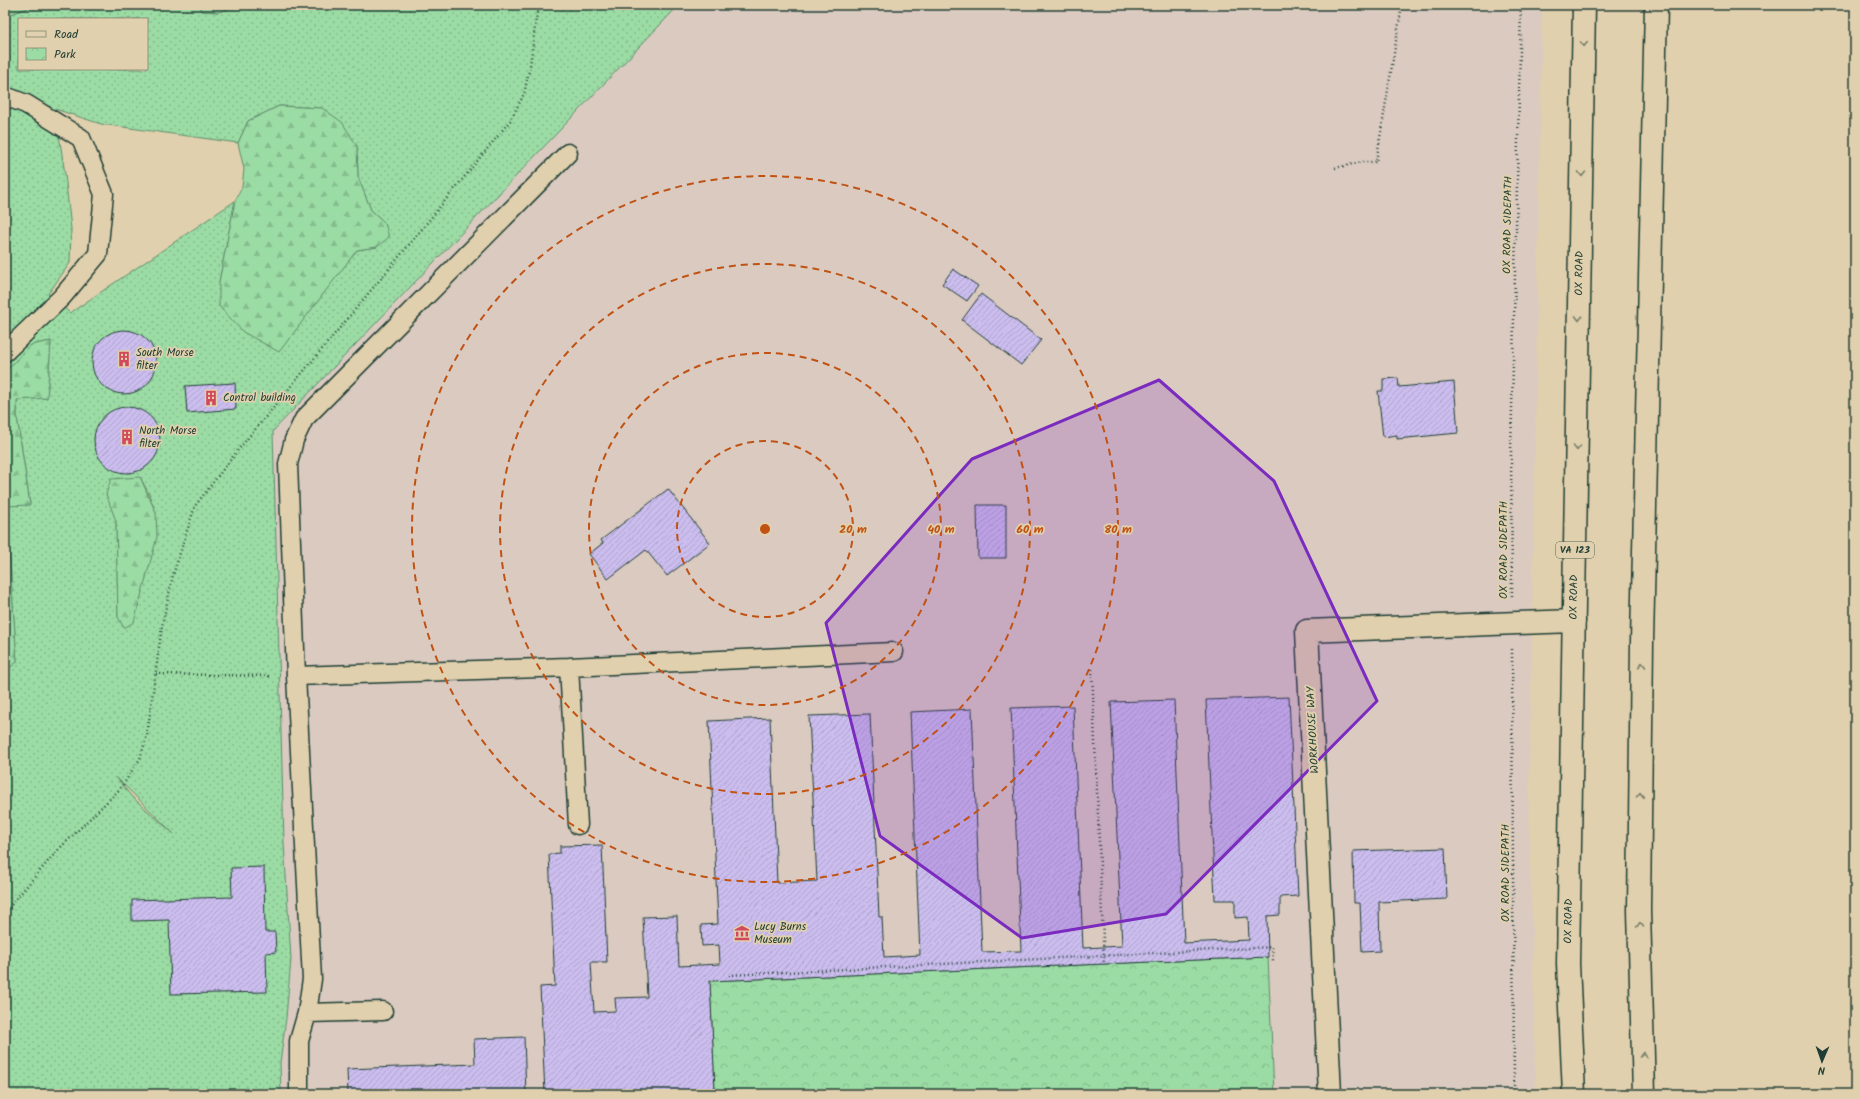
<svg xmlns="http://www.w3.org/2000/svg" width="1860" height="1099" font-family="Kalam,sans-serif">
  <style>
    .built { fill: #dacac0 }
    .grass { fill: url(#grass-dots); stroke: #5d8c6c; fill-rule: evenodd }
    .forest { fill: url(#forest-firs); stroke: #5d8c6c }
    .park { fill: url(#park-crowns); stroke: #5d8c6c }
    .building { fill: url(#building-hatch); stroke: #1f3d34 }
    .lines { fill: none; stroke-linecap: round; stroke-linejoin: round }
    .lane-casing { stroke: #1f3d34; stroke-width: 21 }
    .street-casing { stroke: #1f3d34; stroke-width: 25 }
    .highway-casing { stroke: #1f3d34; stroke-width: 25 }
    .path { stroke: #1f3d34; stroke-width: 2.5; stroke-dasharray: 1 3; stroke-linecap: butt }
    .lane { stroke: #e1d0ad; stroke-width: 18 }
    .street { stroke: #e1d0ad; stroke-width: 22 }
    .highway { stroke: #e1d0ad; stroke-width: 22 }
    .oneway { stroke: #767f6a }
    .marked { fill: #7b2cbf; fill-opacity: 0.2; stroke: #7b2cbf; stroke-width: 3; stroke-linejoin: round }
    .ring { fill: none; stroke: #c05314; stroke-width: 2; stroke-dasharray: 7 5 }
    .labels { text-anchor: middle; dominant-baseline: central; stroke-width: 3.5; stroke-linejoin: round; paint-order: stroke }
    .shield { fill: #e1d0ad; stroke: #596958; stroke-width: 1 }
    .shield-label { font-size: 10px; font-weight: bold; fill: #1f3d34 }
    .street-label { font-size: 11px; fill: #1f3d34; stroke: #e1d0ad }
    .poi-label { font-size: 11px; fill: #1f3d34; stroke: #e1d0ad; text-anchor: start }
    .centre { fill: #c05314; stroke: #e1d0ad; stroke-width: 2 }
    .ring-label { font-size: 12px; text-anchor: middle; font-weight: bold; fill: #c05314; stroke: #e1d0ad; stroke-width: 3.5; stroke-linejoin: round; paint-order: stroke }
  </style>
  <defs>
    <pattern id="grass-dots" width="8" height="8" patternUnits="userSpaceOnUse"><rect width="8" height="8" fill="#9bdba4"/><path d="M2 2h.1M6 6h.1" fill="none" stroke="#85bd8e" stroke-width="1.8" stroke-linecap="round"/></pattern>
    <pattern id="forest-firs" width="22" height="20" patternUnits="userSpaceOnUse"><rect width="22" height="20" fill="#9bdba4"/><path d="M5 1l3.5 6h-7zM16 11l3.5 6h-7z" fill="#85bd8e"/></pattern>
    <pattern id="park-crowns" width="20" height="18" patternUnits="userSpaceOnUse"><rect width="20" height="18" fill="#9bdba4"/><path d="M2 6a3 3 0 1 1 6 0M12 15a3 3 0 1 1 6 0" fill="none" stroke="#85bd8e"/></pattern>
    <pattern id="building-hatch" width="6" height="6" patternUnits="userSpaceOnUse"><rect width="6" height="6" fill="#cbbdee"/><path d="M-1 1l2-2M0 6l6-6M5 7l2-2" fill="none" stroke="#aea3cd"/></pattern>
  </defs>
  <rect width="100%" height="100%" fill="#e1d0ad"/>
  <filter id="ink" filterUnits="userSpaceOnUse"><feTurbulence type="fractalNoise" baseFrequency=".025" numOctaves="2"/><feDisplacementMap in="SourceGraphic" scale="8" xChannelSelector="R" yChannelSelector="G"/><feConvolveMatrix kernelMatrix="1 2 1 2 8 2 1 2 1" color-interpolation-filters="sRGB"/></filter>
  <g filter="url(#ink)">
    <path class="built" d="M679,5H1542L1529,806L1536,1094H281L280,1063L286,1018L291,959L284,843L273,431Z"/>
    <path class="grass" d="M36,5H200L202,11L218,12L242,5H679L273,431L284,843L291,959L286,1018L280,1063L281,1094H5V671L17,662L6,506L30,504L17,417V400L47,398L51,341L31,345L5,372V16ZM19,19H147V69H19ZM279,106L322,108L357,146L358,177L371,210L385,223L377,247L357,250L339,272L219,282L235,201L70,313L48,294L70,263L71,229L65,174L55,109L101,124L238,143L248,121ZM140,477L148,492L156,513L118,617L116,521ZM116,777L174,834L131,796Z"/>
    <path class="forest" d="M5,5H36L5,16Z
      M200,5H242L218,12L201,11Z
      M279,106L322,108L342,122L357,146L358,177L371,210L385,223L389,237L377,247L357,250L279,352L243,332L219,306V282L235,201L242,187L244,169L238,143L248,121Z
      M51,341L47,398L17,400V417L30,505L6,506L17,662L5,671V372L31,345Z
      M140,477L156,513L157,537L134,622L124,628L118,617L116,521L106,494L111,479Z"/>
    <path class="park" d="M1268,957L1274,1094H715L710,981Z"/>
    <path class="building" d="M953,269L978,286L967,301L942,284Z
      M981,294L1041,340L1021,365L962,320Z
      M92 362a32 32 0 1 1 64 0a32 32 0 1 1-64 0Z
      M1398,378L1399,387L1454,382L1458,433L1397,439V435L1383,437L1378,391H1383V379Z
      M235,383L236,409L187,413L185,386Z
      M94 440a33 33 0 1 1 66 0a33 33 0 1 1-66 0Z
      M668,489L710,543L667,576L646,550L608,579L589,554L603,543L601,540Z
      M977,505H1006V558H978Z
      M1289,697L1298,896L1280,897V915L1267,916L1268,957L710,981L715,1090H722V1094H545L540,987L555,986L549,854L560,853V846L602,845L607,962H591L594,1012L616,1011L615,998L647,997L643,917L677,916L679,966L720,964L719,945L702,946L701,925L718,924L709,721L770,718L777,883L817,881L809,716L870,714L879,917H882L884,957L920,955L910,712L972,709L982,952L1021,951L1011,708L1073,706L1083,948L1122,946L1111,702L1174,700L1184,943L1249,940L1248,917L1235,918V900H1215L1206,700Z
      M1445,848L1447,899L1379,902L1380,951L1362,952L1360,903H1354L1353,851Z
      M264,867L265,932H275L276,952L266,953L267,992L171,994L169,920L132,921V900L232,897L231,868Z
      M524,1037L526,1094H348L347,1069L475,1064L474,1039Z"/>
    <g class="lines">
      <g class="lane-casing">
        <path id="lane" d="M5,96L26,104L81,138L104,194L98,254L62,297L5,352
          M569,667L578,825
          M296,676L569,667L894,652
          M307,1013L383,1011
          M299,1094V1041L307,1013L312,979L296,676L288,464L294,440L304,419L568,153"/>
      </g>
      <g class="street-casing">
        <path id="street" d="M1330,1094L1307,631L1574,621"/>
      </g>
      <g class="highway-casing">
        <g id="highway">
          <path id="s1" d="M1574,1094L1568,964L1584,5"/>
          <path d="M1644,1094L1639,911L1642,642L1656,5"/>
        </g>
      </g>
      <path class="path" d="M538,12L544,5
        M1335,168L1362,162H1376L1402,5
        M1512,596L1511,453L1521,5
        M1512,649L1514,1094
        M1092,669L1104,964
        M156,674L271,676
        M5,915L13,902L58,850L120,789L140,759L147,735L162,626L173,575L195,506L238,450L408,246L510,121L524,94L530,66L537,12L536,5
        M729,975L1272,947L1273,961"/>
      <use href="#lane" class="lane"/>
      <use href="#street" class="street"/>
      <use href="#highway" class="highway"/>
    </g>
    <defs><path id="oneway-chevron" d="M-2-3.5L2.5 0L-2 3.5" fill="none" stroke-width="1.6" stroke-linecap="round" stroke-linejoin="round"/></defs>
    <g class="oneway">
      <use href="#oneway-chevron" transform="translate(1584 44) rotate(91)"/>
      <use href="#oneway-chevron" transform="translate(1582 174) rotate(91)"/>
      <use href="#oneway-chevron" transform="translate(1579 318) rotate(91)"/>
      <use href="#oneway-chevron" transform="translate(1577 448) rotate(91)"/>
      <use href="#oneway-chevron" transform="translate(1642 665) rotate(-89)"/>
      <use href="#oneway-chevron" transform="translate(1640 795) rotate(-89)"/>
      <use href="#oneway-chevron" transform="translate(1640 925) rotate(-91)"/>
      <use href="#oneway-chevron" transform="translate(1643 1055) rotate(-91)"/>
    </g>
  </g>
  <path class="marked" d="M1159,380L1274,481L1377,701L1166,914L1022,938L880,836L826,623L972,459Z"/>
  <g class="ring">
    <circle cx="765" cy="529" r="88"/>
    <circle cx="765" cy="529" r="176"/>
    <circle cx="765" cy="529" r="265"/>
    <circle cx="765" cy="529" r="353"/>
  </g>
  <defs>
    <g id="building-bare" transform="scale(1.2)"><path d="M-4-6H4V6H1V3H-1V6H-4ZM-2.5-4.3h1.7v1.8h-1.7ZM.8-4.3h1.7v1.8H.8ZM-2.5-1h1.7V.8h-1.7ZM.8-1h1.7V.8H.8Z" fill="#d1495b" stroke="#e1d0ad" stroke-width="2.5" paint-order="stroke"/></g>
    <g id="museum-bare" transform="scale(1.2)"><path d="M0-6L6-3V-2H-6V-3ZM-5-1h2V3h-2ZM-1-1h2V3h-2ZM3-1h2V3H3ZM-6 4H6V6H-6Z" fill="#d1495b" stroke="#e1d0ad" stroke-width="2.5" paint-order="stroke"/></g>
  </defs>
  <g fill-rule="evenodd">
    <use href="#building-bare" x="124" y="359"/>
    <use href="#building-bare" x="211" y="398"/>
    <use href="#building-bare" x="127" y="437"/>
    <use href="#museum-bare" x="742" y="933"/>
  </g>
  <g class="labels">
    <rect class="shield" x="1556" y="542" width="38" height="16" rx="3"/>
    <g class="shield-label">
      <text x="1575" y="550">VA 123</text>
    </g>
    <g class="street-label">
      <text transform="translate(1508 225) rotate(-89)">OX ROAD SIDEPATH</text>
      <text stroke="none"><textPath href="#s1" startOffset="821">OX ROAD</textPath></text>
      <text transform="translate(1504 550) rotate(-90)">OX ROAD SIDEPATH</text>
      <text stroke="none"><textPath href="#s1" startOffset="497">OX ROAD</textPath></text>
      <text transform="translate(1313 730) rotate(-93)">WORKHOUSE WAY</text>
      <text transform="translate(1506 873) rotate(-90)">OX ROAD SIDEPATH</text>
      <text stroke="none"><textPath href="#s1" startOffset="173">OX ROAD</textPath></text>
    </g>
    <g class="poi-label">
      <text x="136" y="353">South Morse<tspan x="136" dy="13">filter</tspan></text>
      <text x="223" y="398">Control building</text>
      <text x="139" y="431">North Morse<tspan x="139" dy="13">filter</tspan></text>
      <text x="754" y="927">Lucy Burns<tspan x="754" dy="13">Museum</tspan></text>
    </g>
  </g>
  <circle cx="765" cy="529" r="6" class="centre"/>
  <g class="ring-label">
    <text x="853" y="533">20 m</text>
    <text x="941" y="533">40 m</text>
    <text x="1030" y="533">60 m</text>
    <text x="1118" y="533">80 m</text>
  </g>
  <rect width="1860" height="1099" fill="none" stroke="#e1d0ad" stroke-width="20"/>
  <rect x="10" y="10" width="1840" height="1079" fill="none" stroke="#1f3d34" stroke-width="1.5" filter="url(#ink)"/>
  <rect x="18" y="18" width="130" height="52" fill="#e1d0ad" stroke="#93957d"/>
  <rect x="26" y="31" width="20" height="6" fill="#e1d0ad" stroke="#93957d"/>
  <text x="54" y="38" font-size="12" fill="#1f3d34">Road</text>
  <rect x="26" y="48" width="20" height="12" fill="url(#park-crowns)" stroke="#93957d"/>
  <text x="54" y="58" font-size="12" fill="#1f3d34">Park</text>
  <g transform="translate(1822 1061) rotate(182)" stroke="#e1d0ad" stroke-width="3" paint-order="stroke">
  <path d="M0-3L7 15L0 10L-7 15Z" fill="#1f3d34"/>
  <text y="-6" font-size="11" font-weight="bold" text-anchor="middle" fill="#1f3d34">N</text>
  </g>
</svg>
